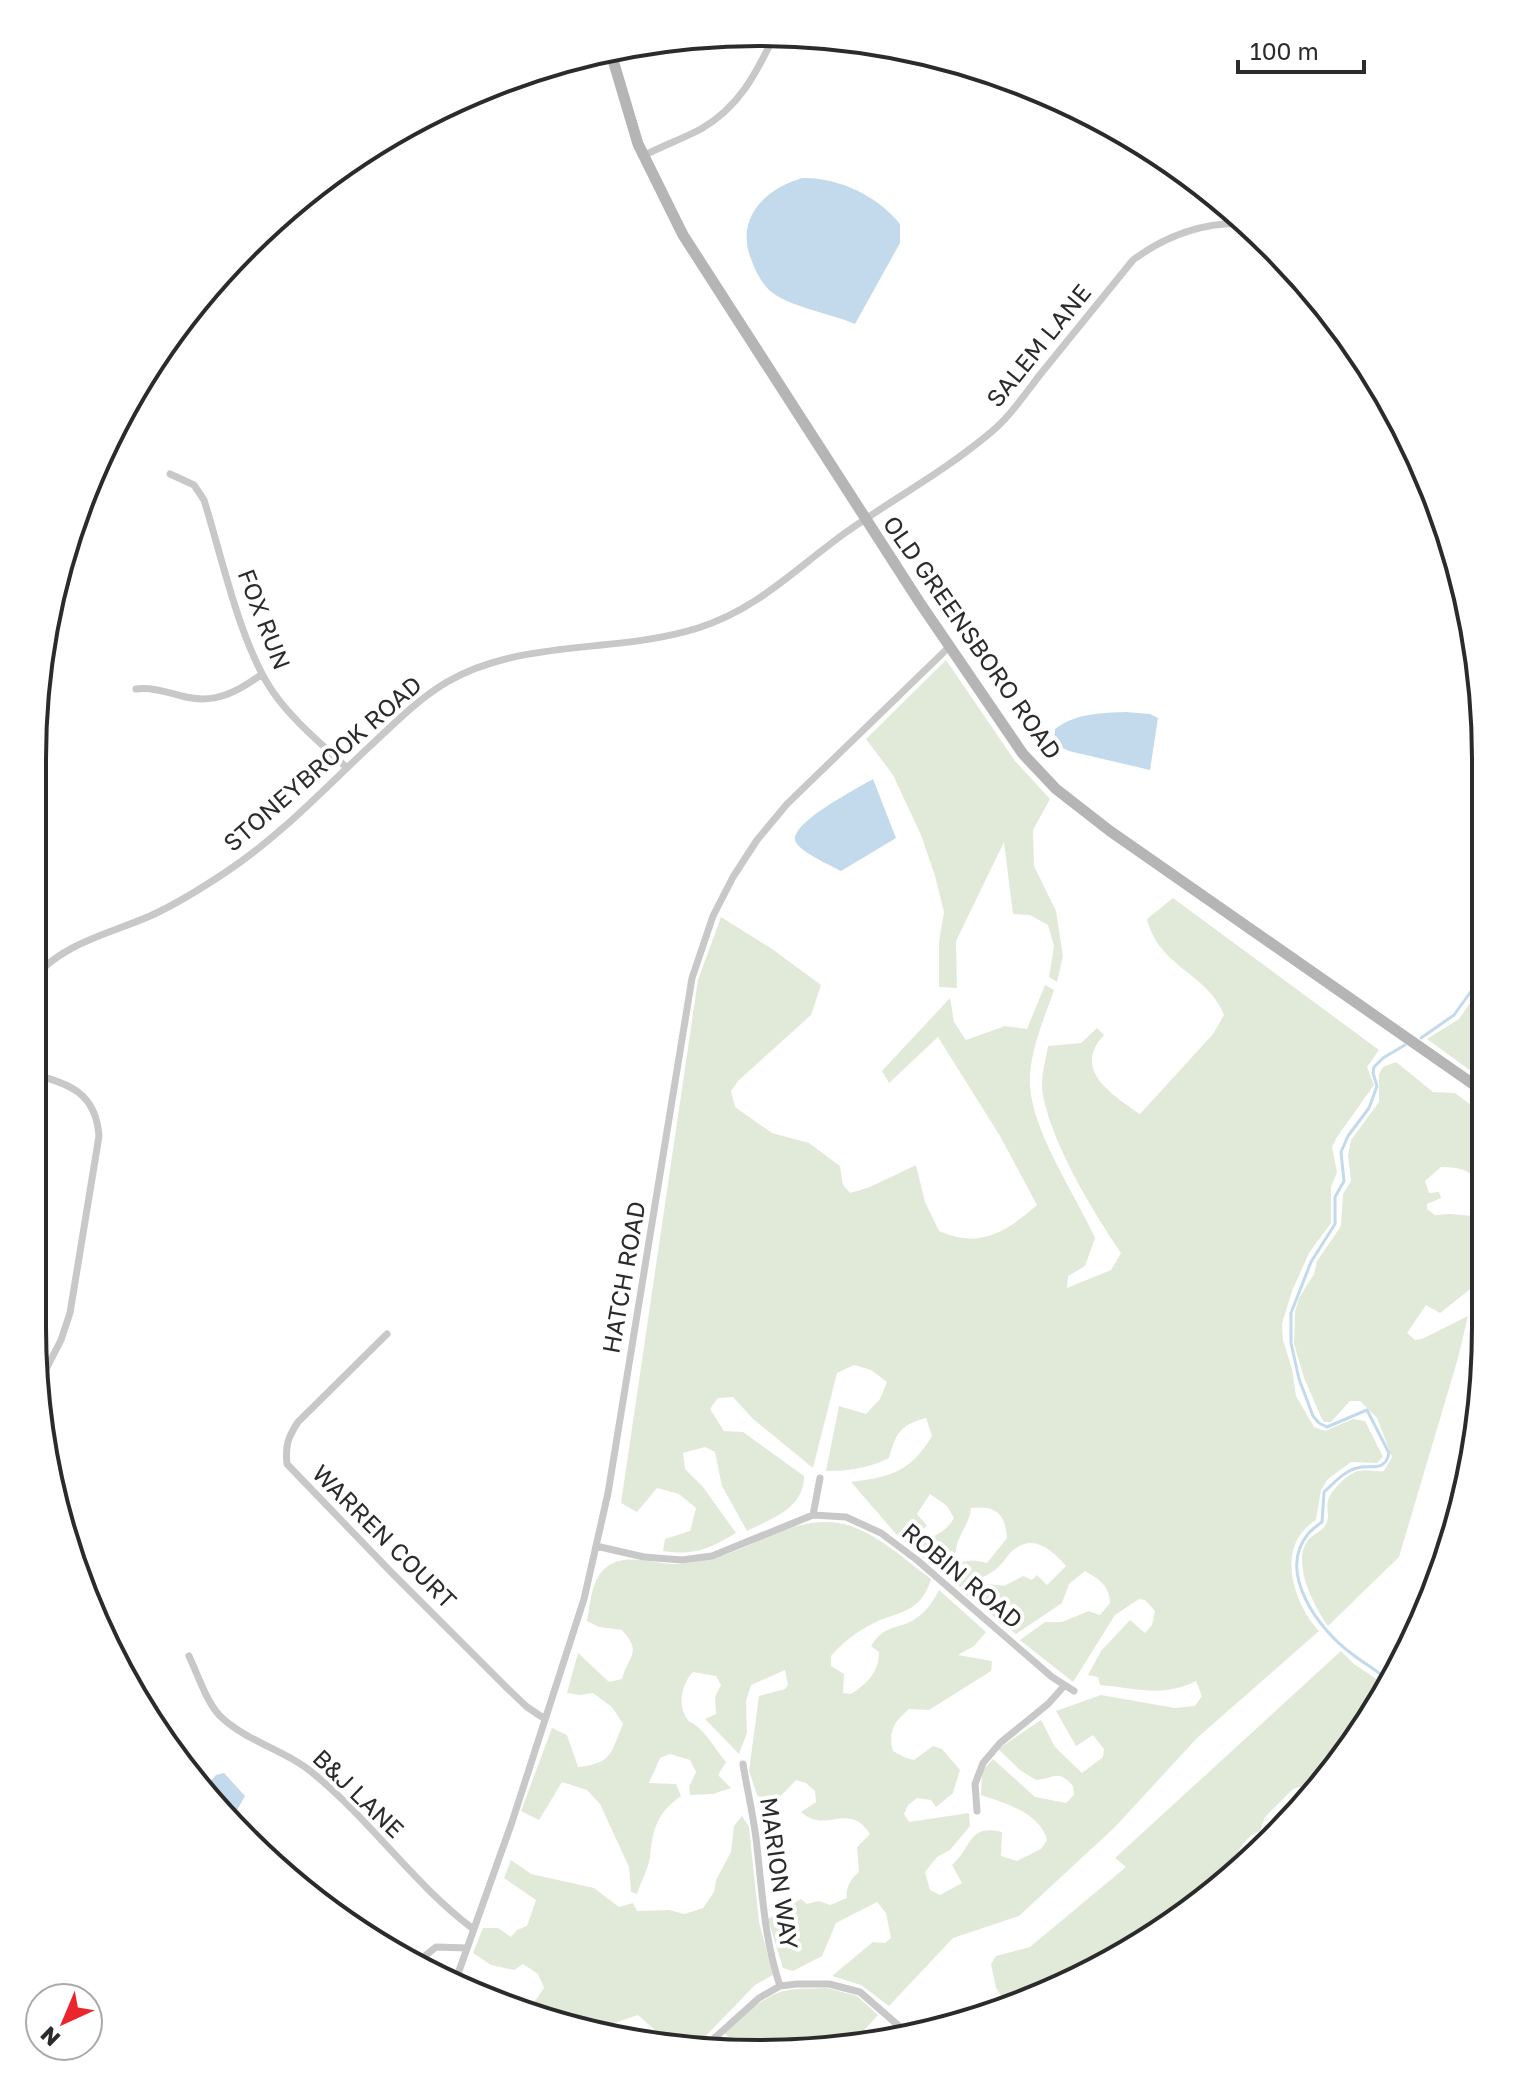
<svg xmlns="http://www.w3.org/2000/svg" width="1518" height="2086" font-family="'Golos Text',sans-serif">
  <style>
    .green { fill: #e1ead8 }
    .water { fill: #c2daeb }
    .lines { fill: none; stroke-linecap: round; stroke-linejoin: round }
    .stream { stroke: #c2daeb; stroke-width: 3 }
    .street { stroke: #c8c8c8; stroke-width: 7 }
    .secondary { stroke: #b5b5b5; stroke-width: 11 }
    .labels { text-anchor: middle; dominant-baseline: central; stroke-width: 8; stroke-linejoin: round; paint-order: stroke }
    .street-label { font-size: 24px; fill: #2b2b2b; stroke: #fff }
    .rim { fill: none; stroke: #2b2b2b; stroke-width: 4 }
  </style>
  <rect width="100%" height="100%" fill="#fff"/>
  <path class="green" d="M946,660L1015,761L1050,799L1033,830L1034,866L1056,911L1063,956L1057,982L1049,977L1054,946L1048,925L1030,915L1013,914L1004,842L956,941L957,988L939,987V941L944,912L935,876L921,835L893,775L866,739Z
    M1173,898L1379,1050L1367,1067L1374,1085L1337,1137L1332,1147L1337,1172L1331,1187V1223L1309,1253L1292,1291L1282,1324L1283,1340L1292,1369L1296,1396L1314,1427L1325,1431L1353,1419L1365,1421L1383,1457L1377,1463L1351,1462L1328,1479L1321,1490L1316,1520C1275,1545 1292,1601 1319,1631L1197,1738L1115,1827L1019,1916L953,1938L889,2006L861,1985L832,1976L873,1942L885,1943L891,1938L886,1913L877,1902L836,1923L822,1956L793,1971L783,1968L768,1919L801,1899L807,1904L819,1901L830,1905L847,1898C845,1889 851,1878 859,1872L857,1847L870,1834C849,1800 826,1835 801,1812L816,1802L815,1791L806,1783L796,1780L772,1805L757,1795L749,1771L759,1696L785,1689L788,1685L785,1670L751,1685L746,1701L747,1733L739,1754L705,1719L716,1714L715,1697L721,1685L716,1676L693,1672C682,1683 677,1705 687,1719C690,1723 694,1723 698,1727C708,1736 717,1751 726,1762L718,1775L731,1788L713,1794L690,1795L689,1787L696,1772L690,1760L670,1754L660,1758L649,1783L676,1784L681,1796C656,1814 653,1829 650,1857C648,1869 641,1882 637,1894L631,1892L629,1867L600,1804L587,1790L562,1782L539,1820L521,1811L552,1728L567,1735L578,1767C613,1763 610,1754 623,1724L612,1707L593,1693L580,1695L567,1693L578,1653L609,1682L622,1679C628,1655 643,1653 622,1630L599,1627L587,1621C591,1601 591,1578 608,1566C627,1552 657,1565 680,1564C689,1563 700,1561 710,1559C755,1549 795,1513 844,1524C876,1532 905,1560 931,1579C920,1615 899,1610 872,1624C856,1632 842,1643 831,1656V1666L844,1674L843,1693L851,1694C867,1684 879,1672 879,1652L871,1646C883,1627 890,1630 908,1623C923,1616 932,1604 939,1590L986,1632L974,1646L958,1655L992,1661L991,1671L929,1710L909,1709C894,1722 888,1731 893,1751L906,1758L914,1760L933,1746L942,1749L960,1770L953,1793L936,1807L931,1800L917,1798L908,1805L904,1814L909,1822L969,1813L970,1826L950,1850L937,1857L925,1872L930,1890L940,1895L962,1883L952,1865C973,1846 968,1824 1002,1832L1001,1856L1017,1861L1041,1849L1047,1840C1040,1813 1005,1803 981,1795L982,1771L993,1759L1035,1797L1066,1803L1074,1795L1073,1786C1058,1769 1056,1778 1036,1780L1020,1770L998,1749L1041,1720L1055,1747L1082,1773L1103,1757L1104,1749L1093,1735L1076,1746L1056,1711L1101,1695L1175,1708L1195,1706L1202,1696L1196,1681C1163,1698 1135,1688 1100,1685L1098,1677L1088,1675L1101,1651L1130,1620L1145,1633L1152,1625L1155,1611L1145,1600L1139,1599L1115,1615L1073,1682L1020,1640L1045,1622H1062L1089,1611L1100,1615L1110,1603C1109,1585 1100,1580 1085,1571L1069,1584L1062,1603L1016,1634L964,1593L988,1584L1004,1586L1023,1576L1032,1580L1037,1575L1047,1585L1066,1566C1051,1549 1033,1533 1012,1551C1006,1557 1002,1565 995,1570C984,1578 972,1581 960,1587L943,1573C959,1562 968,1557 987,1563L1007,1538C1005,1513 996,1505 971,1508C969,1527 957,1534 956,1552L934,1568L913,1549C929,1535 943,1537 954,1518L947,1506L930,1494L917,1514L927,1526L906,1542L896,1534L851,1482C891,1477 910,1472 932,1436L926,1418C900,1425 896,1433 889,1458C869,1468 849,1471 826,1471L839,1406L866,1414L880,1399L887,1382L871,1370L854,1365L837,1373L813,1468L753,1419L733,1397L718,1398L710,1409L724,1431L743,1432L804,1476C804,1509 772,1518 747,1531L722,1486L715,1452L705,1447L683,1453L685,1469L703,1487L736,1533C709,1549 694,1556 663,1551L665,1539L690,1531L696,1508L679,1494L657,1488L637,1512L621,1503L698,980L721,917L772,949L821,985L811,1015L738,1081L731,1091L735,1107L772,1133L809,1143L840,1166L843,1185L850,1193L870,1187L916,1165L925,1202L939,1231C980,1249 1006,1232 1037,1205L1000,1136L938,1037L889,1083L882,1071L950,998L954,1022L966,1040L1005,1026L1027,1029L1045,985L1054,990C1044,1019 1028,1055 1030,1086C1033,1133 1075,1194 1095,1238L1085,1266L1068,1276L1067,1288L1111,1270L1121,1253C1092,1210 1049,1140 1042,1089C1041,1076 1046,1059 1048,1046L1081,1043L1097,1028L1104,1035C1071,1070 1113,1095 1140,1114L1213,1034L1224,1015C1208,973 1159,968 1147,919Z
    M1482,985V1079L1427,1039L1459,1019Z
    M1396,1062L1433,1092L1455,1093L1483,1114V1188C1473,1170 1460,1167 1441,1167L1425,1181L1429,1193L1439,1192L1441,1198L1427,1204V1209L1435,1215L1451,1214L1483,1217L1484,1251L1478,1283L1440,1313L1426,1305L1407,1333L1415,1340L1422,1339L1468,1316L1458,1358L1399,1557L1328,1626C1314,1606 1291,1563 1308,1540C1314,1533 1322,1532 1326,1524C1330,1516 1326,1508 1328,1500C1332,1489 1348,1473 1359,1471C1366,1469 1376,1472 1384,1471L1392,1457L1377,1418L1360,1401H1350L1331,1422H1324L1321,1417L1304,1378L1294,1344L1295,1312L1299,1298L1314,1274L1317,1261L1341,1226L1343,1194L1351,1181L1348,1155L1351,1140L1379,1102V1074L1383,1067Z
    M1341,1651L1354,1664L1390,1688L1325,1779L1293,1789L1265,1817L1260,1831C1236,1839 1235,1868 1221,1886C1215,1892 1208,1898 1202,1903L1037,1999L990,2011L1002,1997L996,1988L991,1964L996,1956L1030,1947L1126,1867L1115,1858Z
    M1309,1801L1306,1806L1270,1840L1274,1821L1296,1804Z
    M742,1816L749,1827L759,1922L773,1975L755,1985L699,2043L648,2041L656,2031L638,2015L608,2025V2032L614,2039L517,2006L533,2004L544,1988L538,1974L523,1964L514,1970L491,1965L473,1953L483,1928H498L511,1937L517,1930L527,1926L536,1900L504,1878L511,1860L531,1874L594,1888L619,1907L633,1903L637,1911L669,1910L684,1914L703,1908L714,1892L716,1880L731,1852L734,1826Z
    M827,1988L857,1996L878,2015L848,2048L737,2044L724,2033C737,2019 758,2002 775,1994C791,1987 810,1989 827,1988Z"/>
  <path class="water" d="M802,178C838,177 878,196 900,224V243L855,324C830,313 788,307 769,290C760,281 755,270 751,259C735,218 765,189 802,178Z
    M1126,712L1150,714L1158,718L1150,770L1069,751L1054,744L1055,729C1076,713 1101,713 1126,712Z
    M873,779L896,838L841,871C832,866 797,851 795,840C793,821 858,788 873,779Z
    M224,1773L245,1796L232,1819L205,1788L216,1775Z"/>
  <g class="lines">
    <path class="stream" d="M1421,1038L1454,1015L1482,976
      M1392,1684C1379,1671 1366,1665 1352,1654C1320,1631 1276,1573 1308,1534C1312,1529 1318,1525 1322,1522L1324,1492C1333,1484 1344,1471 1357,1468C1370,1464 1385,1473 1389,1453L1367,1410L1327,1427L1319,1423L1313,1416L1299,1379L1291,1343V1313L1311,1262L1335,1224V1197L1344,1181L1341,1152L1348,1136L1369,1108L1377,1086L1373,1073L1374,1067L1383,1058L1405,1045"/>
    <path class="street" d="M643,156C662,146 682,139 701,129C739,107 756,74 774,36
      M170,474L194,485L204,500C222,557 240,644 273,692C293,721 322,744 347,768
      M136,689C154,687 169,693 186,697C216,704 239,691 262,674
      M32,980C62,943 109,934 150,916C177,904 202,888 226,872C279,837 323,790 369,747C394,724 418,699 447,682C523,638 616,654 698,628C758,609 795,569 845,533C893,499 945,471 990,433C1011,416 1026,392 1043,371C1073,334 1103,297 1133,260C1167,235 1206,221 1249,224
      M32,1074C69,1083 96,1093 99,1136L70,1313L61,1340L39,1383
      M387,1334L298,1422C288,1437 285,1446 287,1464L390,1571L507,1688L527,1707L545,1719
      M1484,1361V1375
      M813,1515L820,1478
      M596,1546L644,1557L682,1560L712,1556L813,1515L846,1517L881,1533L917,1560L1052,1677L1074,1691
      M189,1656C198,1675 206,1701 220,1716C247,1742 286,1750 314,1774C371,1821 413,1883 472,1928
      M743,1764C747,1789 753,1814 756,1838C762,1888 764,1939 780,1986
      M977,1811L975,1784L983,1763L1000,1743L1048,1704L1065,1685
      M1235,1873L1257,1847
      M330,1907L341,1912L361,1928
      M415,1964L436,1947L467,1948
      M454,1985L512,1822L584,1599L608,1493L692,978L713,916L733,877L757,840L787,804L949,647
      M709,2043L759,1998L780,1986L797,1984H829L860,1992L907,2033"/>
    <path class="secondary" d="M610,50L638,144L683,235L920,603L1023,754L1056,789L1110,831L1483,1091"/>
  </g>
  <g class="labels">
    <g class="street-label">
      <text transform="translate(1038 345) rotate(-51)">SALEM LANE</text>
      <text transform="translate(265 619) rotate(69)">FOX RUN</text>
      <text transform="translate(973 637) rotate(55)">OLD GREENSBORO ROAD</text>
      <text transform="translate(322 763) rotate(-41)">STONEYBROOK ROAD</text>
      <text transform="translate(623 1277) rotate(-80)">HATCH ROAD</text>
      <text transform="translate(385 1536) rotate(45)">WARREN COURT</text>
      <text transform="translate(963 1575) rotate(40)">ROBIN ROAD</text>
      <text transform="translate(359 1793) rotate(44)">B&amp;J LANE</text>
      <text transform="translate(780 1873) rotate(82)">MARION WAY</text>
    </g>
  </g>
  <path d="M0 0H1518V2086H0ZM759 46H759A713 713 0 0 1 1472 759V1327A713 713 0 0 1 759 2040H759A713 713 0 0 1 46 1327V759A713 713 0 0 1 759 46Z" fill="#fff" fill-rule="evenodd"/>
  <path class="rim" d="M759 46H759A713 713 0 0 1 1472 759V1327A713 713 0 0 1 759 2040H759A713 713 0 0 1 46 1327V759A713 713 0 0 1 759 46Z"/>
  <g transform="translate(64 2022) rotate(224)"><circle r="38" fill="#ffffff" stroke="#aaaaaa" stroke-width="2"/>
  <path d="M0-6L14 30L0 20L-14 30Z" fill="#eb252c"/>
  <text y="-12" font-size="22" font-weight="bold" text-anchor="middle" fill="#2b2b2b">N</text>
  </g>
  <path d="M1238 60v12h126v-12" fill="none" stroke="#2b2b2b" stroke-width="4"/>
  <text x="1250" y="60" font-size="24" fill="#2b2b2b" stroke="#ffffff" stroke-width="6" paint-order="stroke">100 m</text>
</svg>
